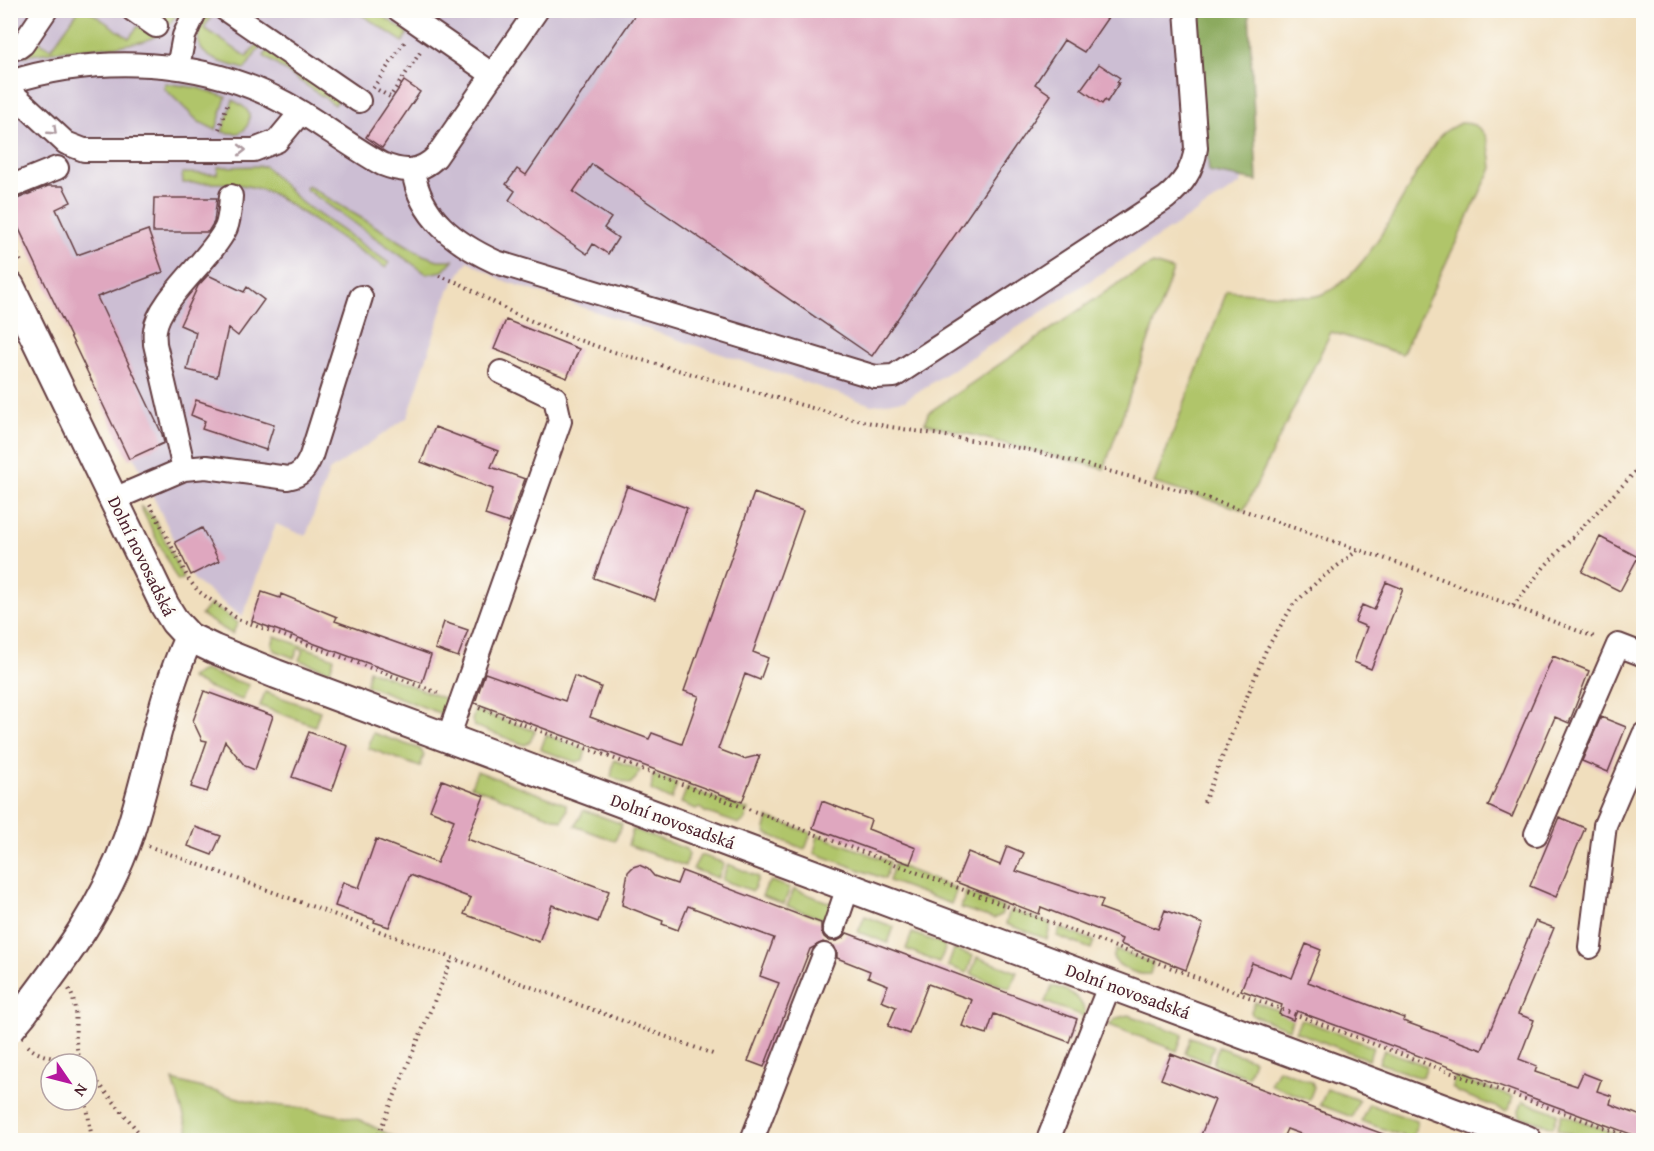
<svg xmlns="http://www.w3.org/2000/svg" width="1654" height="1151" font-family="'Gentium Book Plus',serif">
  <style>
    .industrial { fill: #ccbed3 }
    .green { fill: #b0c56a; stroke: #7d724a; stroke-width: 1.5 }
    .forest { fill: #8caa5e; stroke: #6b6444; stroke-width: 1.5 }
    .building { fill: #dfa7bf }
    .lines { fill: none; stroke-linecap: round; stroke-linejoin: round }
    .minor-casing { stroke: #633c41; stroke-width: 26 }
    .major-casing { stroke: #633c41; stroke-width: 32 }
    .path { stroke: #633c41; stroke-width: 4; stroke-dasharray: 1.5 4.5; stroke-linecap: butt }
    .minor { stroke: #fff; stroke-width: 22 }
    .major { stroke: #fff; stroke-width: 28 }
    .major-bridge-casing { stroke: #633c41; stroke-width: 32; stroke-linecap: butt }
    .major-bridge { stroke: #fff; stroke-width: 28 }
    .oneway { stroke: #ae9aa0 }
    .labels { text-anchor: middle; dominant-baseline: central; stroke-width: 6; stroke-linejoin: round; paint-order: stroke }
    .street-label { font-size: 18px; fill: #4a1f2b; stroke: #fdfcf7 }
  </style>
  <rect width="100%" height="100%" fill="#fdfcf7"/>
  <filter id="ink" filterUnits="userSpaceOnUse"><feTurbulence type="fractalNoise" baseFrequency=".0167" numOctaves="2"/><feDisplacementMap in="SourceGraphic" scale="12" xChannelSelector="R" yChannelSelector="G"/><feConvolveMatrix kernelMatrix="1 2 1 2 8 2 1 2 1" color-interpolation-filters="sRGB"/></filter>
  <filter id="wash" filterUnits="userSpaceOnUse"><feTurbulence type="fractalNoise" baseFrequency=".008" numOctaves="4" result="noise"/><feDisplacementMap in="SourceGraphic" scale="24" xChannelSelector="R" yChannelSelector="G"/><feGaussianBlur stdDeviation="1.35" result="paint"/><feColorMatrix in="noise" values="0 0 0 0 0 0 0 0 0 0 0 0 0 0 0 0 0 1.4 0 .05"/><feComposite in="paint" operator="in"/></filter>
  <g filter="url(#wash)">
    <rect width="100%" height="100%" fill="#f0debd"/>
    <path class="industrial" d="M11,10L1227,11L1245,173L1240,184L905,400L872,405L502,280L468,261L448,291L408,417L329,471L306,536L276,524L242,617L196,582L191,575L134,457L129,459L11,210L10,202L15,200L10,193Z"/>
    <path class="green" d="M78,11H89L129,38L138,26L151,34L168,11H179L163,33L145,41L118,46L66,50L24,56L36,39L51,49Z
      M356,11H375L408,33L403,42Z
      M211,14H213L204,28L247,57L257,44L260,47L245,69C223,63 190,58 200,27C202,21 204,16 211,14Z
      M267,51L338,100L335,105L265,57L264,56Z
      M165,83L198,88L226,97L216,130L199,122L164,88Z
      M233,100C237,103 242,105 246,109C253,116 248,131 238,133C233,134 228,133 222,132Z
      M1460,123C1488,122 1490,145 1492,168L1402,354L1331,332L1244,510L1154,483L1227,291L1310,297C1366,293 1408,177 1440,136C1445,130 1453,127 1460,123Z
      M265,166L302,203L389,263L386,268L275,195C247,181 214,183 183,183L182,173L217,174L218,167Z
      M308,186L423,255L438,260H453L443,271L427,274L307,190L306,188Z
      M1153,264L1173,270L1104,469L925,423L928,413L1126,278Z
      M140,506L154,518L183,578L178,581L173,572Z
      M210,604L238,623L232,634L201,615Z
      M275,636L334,658L330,671L299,660L303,650L300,648L298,649L294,658L274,650L272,645Z
      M203,670L249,685L242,700L207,687L194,680H191L190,677Z
      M369,670L457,703L447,716L366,685Z
      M265,692L320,711L315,726L260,706Z
      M475,710L535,731L530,742L525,745L474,726L472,720Z
      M373,733L420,749L424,755L420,767L368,748Z
      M546,735L586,750L583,760L576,762L544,751L541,749Z
      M614,760L640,770L636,778L630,784L611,777Z
      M477,771L566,804L567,810L562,821L471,786Z
      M653,775L677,784L671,800L651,790Z
      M687,788L748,810L745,820L739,824L705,812L700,808L696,809L681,803Z
      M584,810L622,824L615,841L575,826Z
      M768,818L811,833L806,847L804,849L767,834L765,829Z
      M633,829L686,849L689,855L685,866L628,845Z
      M818,835L890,862L885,879L814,853Z
      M700,856H704L724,863L718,878L693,869Z
      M728,864L757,876L758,878L753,891L722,880Z
      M894,864L957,889L951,904L889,881Z
      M771,881L790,888L784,904L762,896L767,885Z
      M794,889L833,904L831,922L787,906Z
      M966,892L1004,908L1001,915L994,919L961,908Z
      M1010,910L1051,924L1047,939L1006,924Z
      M865,916L894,927L888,943L858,932Z
      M1060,928L1094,941L1091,949L1057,936Z
      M912,933L943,944L945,949L939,963L906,949Z
      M954,949L973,956L967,973L948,966Z
      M1116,950L1153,963L1150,974C1139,976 1119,968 1113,958Z
      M977,957L1017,972L1010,989L971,974Z
      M1052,986C1069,990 1085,998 1085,1017L1045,1002Z
      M1255,1002L1293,1016L1289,1029L1252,1015L1251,1011Z
      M1128,1015L1183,1034L1177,1051L1109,1025L1117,1018Z
      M1301,1019L1373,1047L1369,1060L1295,1031Z
      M1191,1037L1214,1046L1208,1062L1185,1053Z
      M1218,1047L1254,1060L1248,1077L1213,1064Z
      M1384,1050L1427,1066L1423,1076L1418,1077L1379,1063Z
      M1278,1069L1312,1082L1314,1087L1309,1100L1270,1084Z
      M1455,1077L1513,1097L1509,1109L1506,1111L1457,1092L1452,1087Z
      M173,1080L257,1103L308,1109L360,1120L400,1140H191Z
      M1327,1089L1359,1100L1352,1117L1320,1105Z
      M1523,1101L1558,1113L1553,1127L1520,1116L1519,1110Z
      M1369,1104L1416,1121L1417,1125L1412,1139L1361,1121Z
      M1562,1114L1622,1136L1621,1140H1587L1557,1129Z"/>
    <path class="forest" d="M1194,11H1249L1257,181L1209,172Z"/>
    <g id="blocks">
      <path class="building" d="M638,10H1113L1084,52L1064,40L1035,84L1051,95L872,356L592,164L573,192L611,218L604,228L618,238L608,254L593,244L587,254L509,200L515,191L506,184L517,169L526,175Z
        M1099,64L1120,78L1117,82L1119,83L1107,102L1105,100L1102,104L1081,89Z
        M404,81L420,92L382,148L366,137Z
        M48,186H63L71,202L56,209L77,255L148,230L163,272L97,297L162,434L164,443L129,459L10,210V202Z
        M154,198H217L214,222L208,232H153Z
        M208,275L244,292L247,287L264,300L238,336L228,328L217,377L187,370L196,332L180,325L198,286Z
        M506,320L579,349L567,378L494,349Z
        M196,400L274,425L266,450L202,429L205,421L191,415Z
        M435,427L498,451L491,467L525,479L509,523L485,515L493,489L421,462Z
        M627,486L687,508L655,600L594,578Z
        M754,493L803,511L753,652L768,658L760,680L745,674L718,749L744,759L760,755L742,802L475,703L485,673L565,701L574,676L601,687L590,717L649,739L652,733L682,744L699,696L684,691Z
        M202,528L219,561L191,575L175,542Z
        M1600,537L1638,557L1620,591L1582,572Z
        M1386,582L1403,589L1371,669L1354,662L1367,627L1355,622L1362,605L1374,610Z
        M262,592L280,598L281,594L337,617L335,621L431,655L422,683L252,621Z
        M444,622L468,630L458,657L435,649Z
        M1553,656L1589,671L1569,723L1555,717L1512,817L1488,806Z
        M204,691L273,716L255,770L245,766L225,741L207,792L191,787L207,741L202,740L193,721Z
        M1601,717L1626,727L1608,772L1582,761Z
        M309,732L348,746L332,791L292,777Z
        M442,780L484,796L467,839L609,891L598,922L552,905L539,942L464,914L471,898L410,875L389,927L374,922L375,920L335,906L343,882L359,888L376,839L437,863L454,820L430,810Z
        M822,801L871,820L868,829L916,848L910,864L813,828Z
        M1559,817L1585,828L1556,897L1530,886Z
        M195,827L221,836L212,855L188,846Z
        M1007,846L1024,853L1016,871L1103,900L1100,908L1158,929L1165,910L1203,924L1186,970L1120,944L1122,939L1041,907L1039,914L956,882L968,852L1000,865Z
        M639,865L648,869L654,876L677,884L682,871L821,923V931L824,937L829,941H837L843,938L847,933L1077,1019L1069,1042L994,1014L987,1034L962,1026L972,1000L928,984L909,1034L888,1026L896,1007L881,1001L888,985L868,977L870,971L837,958V952L834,946L823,942L810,949L764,1067L748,1061L779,983L760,976L774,938L688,906L678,930L662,924L663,921L622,905L628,872L633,867Z
        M1535,921L1554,928L1518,1014L1534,1020L1519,1059L1537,1066L1535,1072L1577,1086L1583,1073L1601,1080L1597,1091L1612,1096L1610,1104L1644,1117V1139L1297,1011L1293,1020L1279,1014L1282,1005L1241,990L1252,963L1292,978L1306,944L1321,950L1308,982L1404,1018L1403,1021L1482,1050Z
        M1171,1054L1317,1110L1397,1139V1140H1317L1287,1129L1282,1140H1199L1215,1100L1161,1079Z"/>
    </g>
  </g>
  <g filter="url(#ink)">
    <use href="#blocks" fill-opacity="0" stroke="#633c41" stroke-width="1.5"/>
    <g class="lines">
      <g class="minor-casing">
        <path id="minor" d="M133,10L156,26
          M226,10L359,101
          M399,10L493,75
          M10,50L19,47L23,44L46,10
          M178,67L184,36L196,10
          M10,82C99,54 203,58 285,103C318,121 348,145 382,164C402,172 419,174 436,157L537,10
          M10,91L66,143L84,150H254L277,141L301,112
          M413,170C420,218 455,243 496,262L875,377L894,376L1166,198C1183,184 1193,170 1196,148L1186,10
          M10,187L57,168
          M184,469L155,344C155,340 154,334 155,330C158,300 212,258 226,228C230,218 230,207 231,196
          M114,499L184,469L206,467L288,478C301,476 306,468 311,456L361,297
          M448,738L560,421L555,398L501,372
          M1536,834L1618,645L1644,655
          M834,928L848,887
          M1590,947L1605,825L1644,734
          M752,1140L824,955
          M1048,1140L1110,984"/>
      </g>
      <g class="major-casing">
        <path id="major" d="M10,286L165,606L175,622L189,637L214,649L276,674L1527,1140
          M23,1013C65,958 105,904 128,838C150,771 160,701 189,637"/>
      </g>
      <path class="path" d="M373,88L406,40
        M378,90L390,97L421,51
        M219,129L228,102
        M10,238L22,264
        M439,276L459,283L513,313L559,333L607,350L844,417L885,426L1031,450L1201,496L1418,570L1597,638
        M150,504L189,580L198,591L238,619L441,694
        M1513,606L1544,567L1644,463
        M479,708L1438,1068L1639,1140
        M1204,802L1266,650L1293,605L1319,580L1358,550
        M148,846L713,1054
        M69,989C82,1012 69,1043 83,1064
        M28,1046C41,1059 63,1059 81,1061V1063
        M87,1069L145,1140
        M86,1100L92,1140
        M376,1140L452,959"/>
      <use href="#minor" class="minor"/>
      <use href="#major" class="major"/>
      <g class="major-bridge-casing">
        <path id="major-bridge" d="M10,1029L23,1013"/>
      </g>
      <use href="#major-bridge" class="major-bridge"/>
    </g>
    <defs><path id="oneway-chevron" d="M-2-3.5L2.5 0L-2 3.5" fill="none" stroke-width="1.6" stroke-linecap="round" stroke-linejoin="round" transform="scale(1.5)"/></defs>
    <g class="oneway">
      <use href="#oneway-chevron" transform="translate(53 131) rotate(43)"/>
      <use href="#oneway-chevron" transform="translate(242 150)"/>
    </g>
  </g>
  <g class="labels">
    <g class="street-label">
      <text transform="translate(142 556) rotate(64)">Dolní novosadská</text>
      <text transform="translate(673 821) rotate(20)">Dolní novosadská</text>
      <text transform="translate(1128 991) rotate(20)">Dolní novosadská</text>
    </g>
  </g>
  <rect width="1654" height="1151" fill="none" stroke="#fdfcf7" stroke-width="36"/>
  <g transform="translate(69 1082) rotate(125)"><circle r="28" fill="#fdfcf7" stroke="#b5a4a5" stroke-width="1.5"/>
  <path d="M0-4.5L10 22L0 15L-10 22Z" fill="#b5179e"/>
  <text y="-9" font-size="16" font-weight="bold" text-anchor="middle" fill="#4a1f2b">N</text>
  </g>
</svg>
